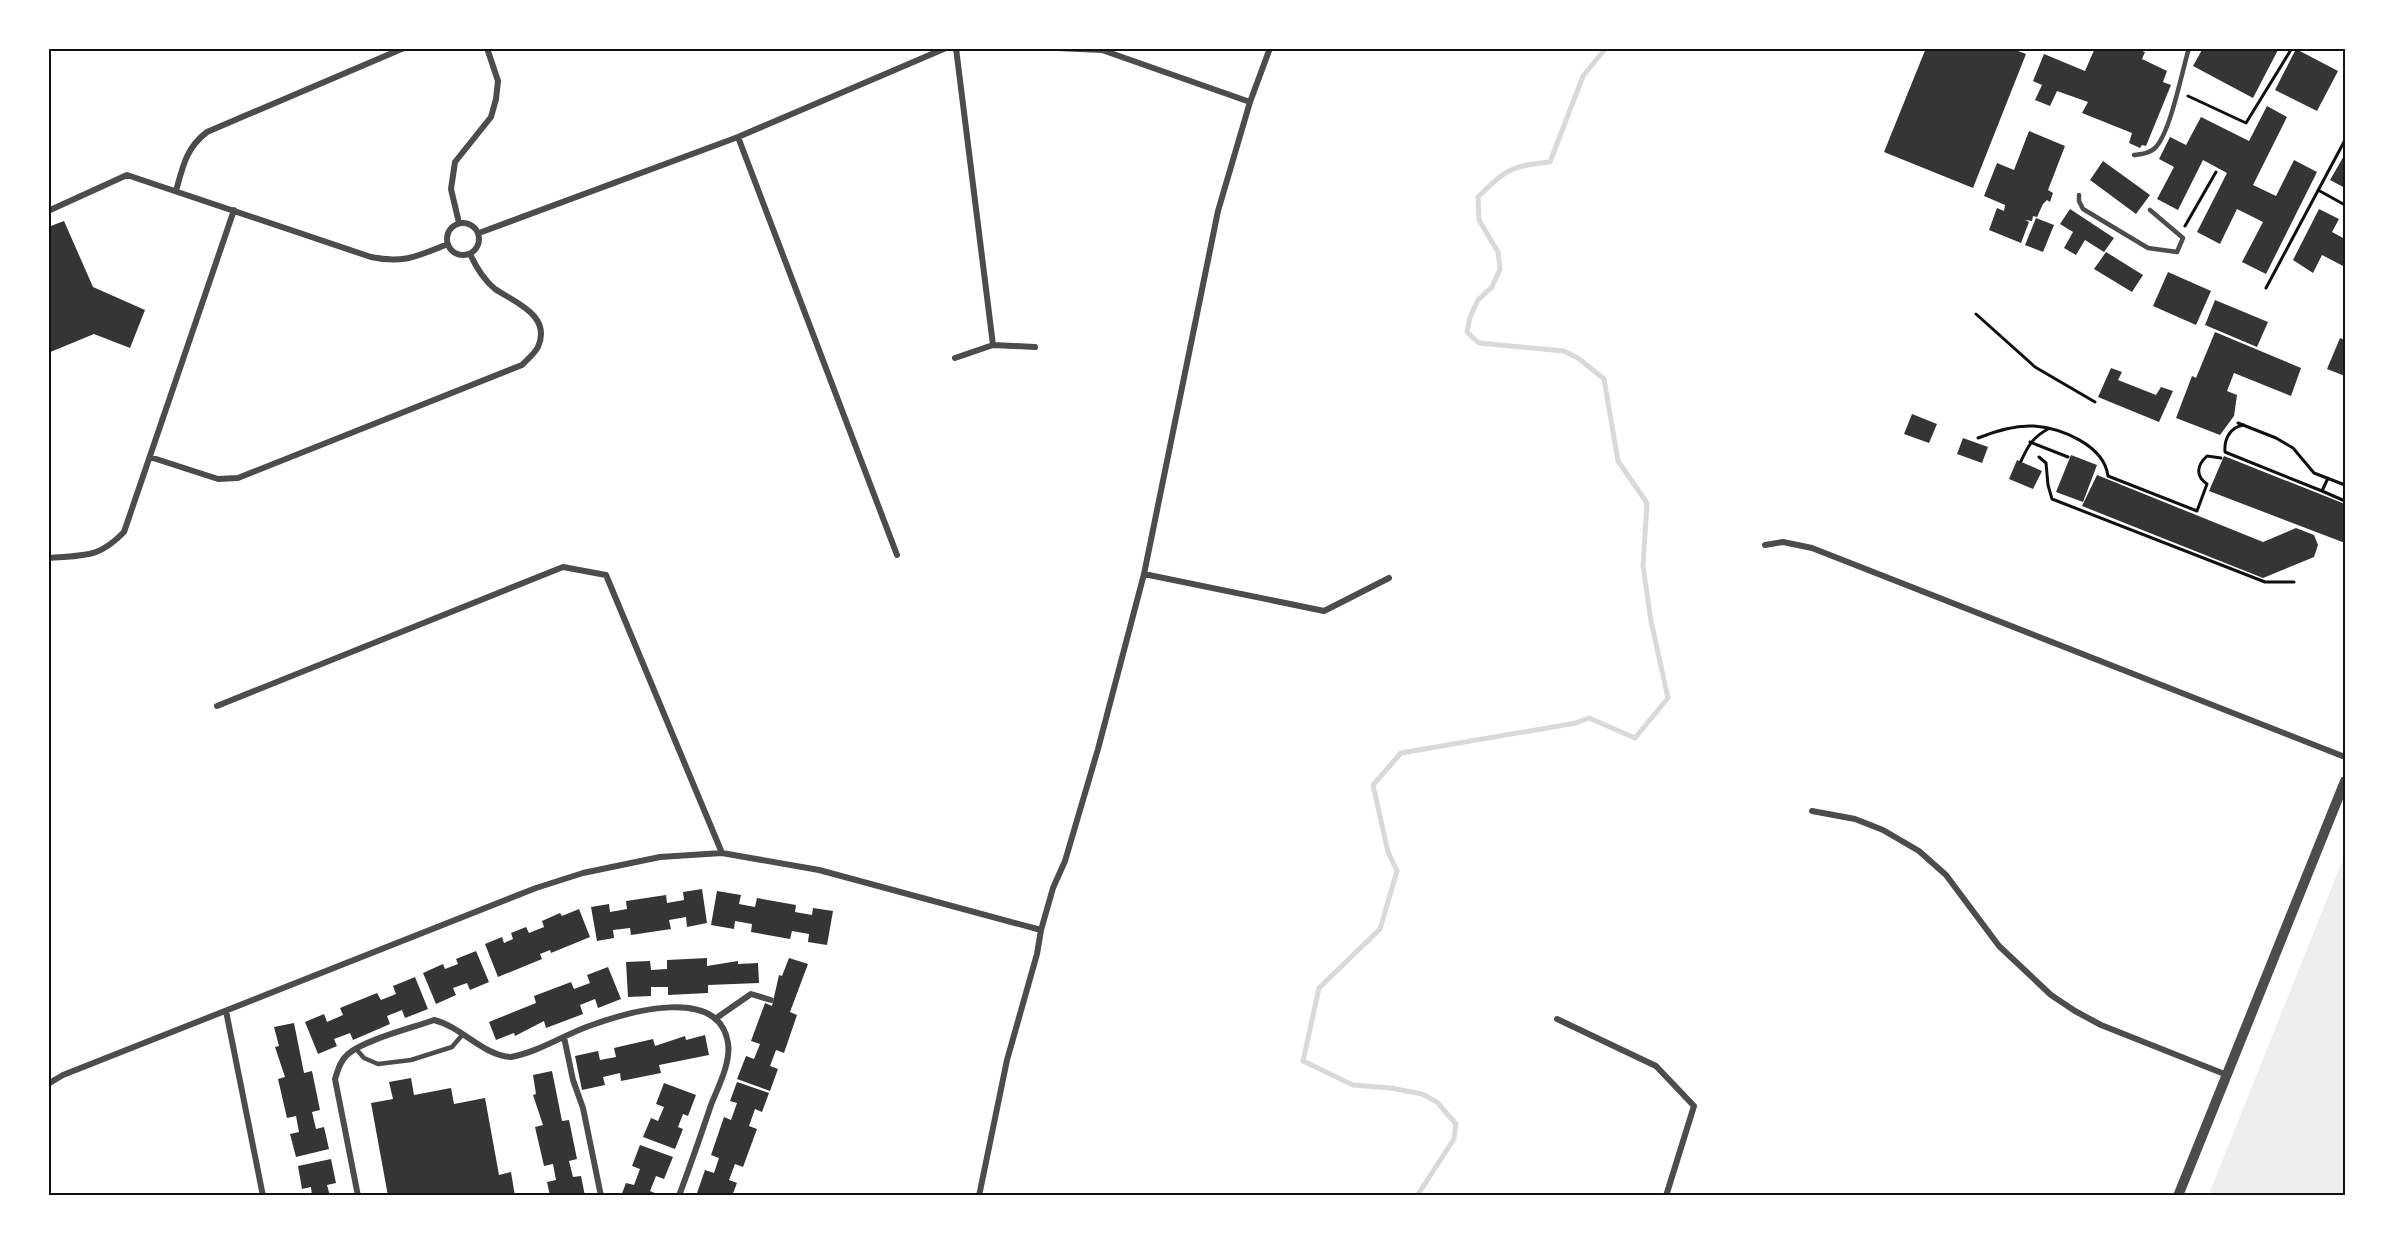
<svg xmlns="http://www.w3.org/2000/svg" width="2393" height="1244" font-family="'Work Sans',sans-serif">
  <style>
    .green { fill: #eee }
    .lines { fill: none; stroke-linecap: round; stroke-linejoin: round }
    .stream { stroke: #d9d9d9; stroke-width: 5 }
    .building { fill: #353535 }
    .path { stroke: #111; stroke-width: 3 }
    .service { stroke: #4c4c4c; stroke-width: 4.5 }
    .minor { stroke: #4c4c4c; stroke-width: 6 }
    .tertiary { stroke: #4c4c4c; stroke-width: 10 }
    .neatline { fill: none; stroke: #111; stroke-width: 2 }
  </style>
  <rect width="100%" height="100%" fill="#fff"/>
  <path class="green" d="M2345,854V1196H2208Z"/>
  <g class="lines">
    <path class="stream" d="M1417,1196L1454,1139L1456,1124L1437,1102L1422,1094L1391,1088L1353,1085L1303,1061L1319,988L1380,929L1397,871L1388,852L1373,785L1401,753L1576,723L1589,718L1635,738L1668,698L1651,621L1643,566L1647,503L1618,461L1604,379L1578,358L1564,351L1479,343L1467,332L1470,317L1478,300L1492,287L1500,269L1498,252L1479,220L1478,197C1506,169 1511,166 1550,162L1583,76L1606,48"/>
  </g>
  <path class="building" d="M1926,48H2010L2026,54L1973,188L1884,152Z
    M2095,48H2134L2145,52L2142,59L2167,71L2163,82L2171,85L2146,146L2142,145L2140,148L2129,143L2132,133L2082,113L2088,102L2057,91L2050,106L2035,100L2042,85L2033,81L2044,54L2085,71Z
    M2203,48H2279L2253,98L2193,66Z
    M2296,49L2338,71L2317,111L2275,90Z
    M2267,106L2287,117L2253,185L2276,196L2294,160L2317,172L2266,274L2242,262L2263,222L2237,209L2220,244L2197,232L2227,173L2203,160L2178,210L2157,199L2174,167L2159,159L2170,137L2186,145L2201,117L2249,141Z
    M2029,131L2065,146L2048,190L2053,193L2050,202L2047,200L2043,204L2037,217L2033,216L2032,221L2025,220L2029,222L2021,243L1989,230L1997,208L2004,211L2005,205L1984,196L1997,163L2014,170Z
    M2345,154V188L2330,180Z
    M2103,161L2150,195L2136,214L2090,180Z
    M2070,209L2114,238L2104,252L2085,240L2076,255L2064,248L2073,232L2060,224Z
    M2319,209L2339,219L2332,232L2345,239V267L2322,255L2313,273L2293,260Z
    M2036,218L2054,225L2043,252L2025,245Z
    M64,221L93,287L145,310L130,348L94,334L48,353V227Z
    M2106,252L2143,275L2132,292L2094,269Z
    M2168,272L2211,291L2196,325L2153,306Z
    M2215,300L2268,322L2257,347L2205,325Z
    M2215,332L2301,368L2291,396L2234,373L2227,391L2237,395L2234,416L2220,435L2176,418L2192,376L2196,378Z
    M2340,338L2345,340V376L2327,369Z
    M2111,368L2122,372L2118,380L2156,395L2161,387L2173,391L2159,422L2098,397Z
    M1912,414L1937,424L1929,443L1904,434Z
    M1963,438L1988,447L1982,463L1957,454Z
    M2071,455L2097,465L2083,502L2056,492Z
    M2224,456L2345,504V543L2209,491Z
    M2017,460L2042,471L2033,489L2009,479Z
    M2097,475L2263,542L2296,528L2314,535L2318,545L2314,557L2263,578L2082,506Z
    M702,889L707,923L687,927L686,917L669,920L671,929L631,935L630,928L613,930L614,938L597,941L591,907L609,904L610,912L627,909L626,901L666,895L667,903L684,900L683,892Z
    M717,891L741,895L739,904L755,907L757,898L796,905L795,912L812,915L813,908L833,911L827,945L808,942L809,934L792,931L790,939L751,932L752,924L735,921L734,929L711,925Z
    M579,909L590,937L551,953L550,950L540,954L542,959L498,977L485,944L502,937L504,943L513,939L511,933L526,927L529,933L544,927L542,921L560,913L562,916Z
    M476,951L489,982L470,990L467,983L453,988L456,995L436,1004L423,973L443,964L445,969L458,964L456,959Z
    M707,958V966L738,961V964L758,963L759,983L708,985V993L668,995V987H651V996L628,997L626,962L650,961L651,970L667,969V960Z
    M789,958L808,964L790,1012L797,1015L784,1053L776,1050L770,1066L778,1069L770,1091L737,1079L746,1056L754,1059L760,1044L751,1041L765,1003L772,1006L779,975L782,976Z
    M608,967L621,999L598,1008L595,999L580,1005L583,1014L546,1028L544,1021L515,1036L514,1033L496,1040L489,1022L536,1003L534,996L571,982L574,989L590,983L587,975Z
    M415,977L428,1009L405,1018L402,1010L387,1016L390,1024L353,1040L350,1033L334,1039L337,1046L318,1054L305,1022L324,1014L327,1022L343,1015L340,1008L377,993L381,1000L396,994L393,986Z
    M294,1023L304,1073L312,1071L320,1110L312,1112L316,1129L324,1127L329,1149L296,1157L290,1134L299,1132L296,1116L287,1118L278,1079L285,1077L275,1047L279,1046L274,1027Z
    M705,1035L709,1055L659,1065L661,1073L621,1081L620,1073L603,1077L605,1085L582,1090L575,1056L598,1051L600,1060L616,1057L614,1048L653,1039L655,1046L685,1036L686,1040Z
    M552,1071L562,1121L569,1120L577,1159L569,1161L573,1177L581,1176L585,1196H550L547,1182L556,1180L553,1164L544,1166L535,1127L543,1125L533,1095L536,1094L533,1075Z
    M411,1078L414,1095L451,1088L454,1104L485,1098L499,1175L511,1172L515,1196H388L371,1103L393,1099L389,1082Z
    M737,1082L769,1093L762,1112L755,1109L749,1126L757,1129L743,1167L735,1164L729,1180L737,1183L732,1196H705L697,1193L705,1170L714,1173L719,1158L711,1155L724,1117L731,1120L737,1103L730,1101Z
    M664,1083L696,1095L688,1116L683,1114L678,1127L683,1129L675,1149L643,1137L651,1118L658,1121L664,1107L656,1104Z
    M640,1145L673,1157L664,1179L656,1176L650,1191L662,1196H621L626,1183L634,1185L640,1169L632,1166Z
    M331,1159L336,1183L327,1185L330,1196H312L311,1187L302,1189L298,1166Z"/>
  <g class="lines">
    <path class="path" d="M2188,96L2246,123L2292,48
      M2318,190L2345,205
      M2185,226L2216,172
      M2266,288L2345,140
      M1976,314L2035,367L2095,402
      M2238,423L2276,438L2293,448L2314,473L2345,485
      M2244,425C2230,427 2224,439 2225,452L2322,491L2328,478
      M1978,438C1995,431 2015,425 2034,426C2061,428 2104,445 2108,476L2197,511L2207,484C2195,476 2197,465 2207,456L2221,458
      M2030,442L2068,457
      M2039,457L2046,463L2048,485L2052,499L2265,582H2294
      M2021,461C2028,446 2033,437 2048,429
      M2322,491L2345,501"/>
    <path class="service" d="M2134,155C2142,154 2151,153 2156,147C2171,130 2182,71 2189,48
      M2079,195V201L2083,209L2148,248L2177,252L2183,238L2150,210
      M357,1050L364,1058L378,1064L411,1060L452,1047L463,1034"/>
    <path class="minor" d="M956,48L993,345
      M1057,48L1102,50L1250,102
      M738,137L897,555
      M176,191C183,166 186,148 207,132L404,48
      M48,211L127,175L371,257C404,264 417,256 448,244
      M447 239a16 16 0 1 1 32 0a16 16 0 1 1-32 0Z
      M459,223L451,189L455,162L491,117L496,99L498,81L487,48
      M479,233L738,137L946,48
      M955,358L993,345L1035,347
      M150,457L218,479L238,478L522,365C527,360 535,353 538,347C552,315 514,302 495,289C484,280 476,267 470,254
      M1765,545L1783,542L1812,548L2345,757
      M48,558C84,555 98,559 124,532L234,210
      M1144,574L1324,611L1389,578
      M217,706L563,567L606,575L722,853
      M1812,811L1855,819L1883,830L1919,851L1946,875L1999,946L2051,995L2075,1011L2101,1025L2227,1075
      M226,1011L263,1196
      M715,1019L751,994L771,1000
      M1557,1019L1656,1066L1694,1106L1666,1196
      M564,1037L573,1080L583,1108L601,1196
      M48,1084L63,1075L536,888L583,873L660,857L722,853L819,870L1041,930
      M358,1196L335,1079C338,1070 340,1061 348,1054C364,1040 412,1028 434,1020C462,1027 482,1055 511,1057C539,1052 565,1034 592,1025C628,1012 719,985 728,1043C731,1063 718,1087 711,1105C701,1135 690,1166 679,1196
      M979,1196L1007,1060L1037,954L1041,930L1053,888L1065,861L1098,749L1144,574L1218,211L1250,102L1270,48"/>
    <path class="tertiary" d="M2178,1196L2345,781"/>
  </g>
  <rect width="2393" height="1244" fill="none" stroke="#ffffff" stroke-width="99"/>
  <rect x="50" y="50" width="2294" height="1144" class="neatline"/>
</svg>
